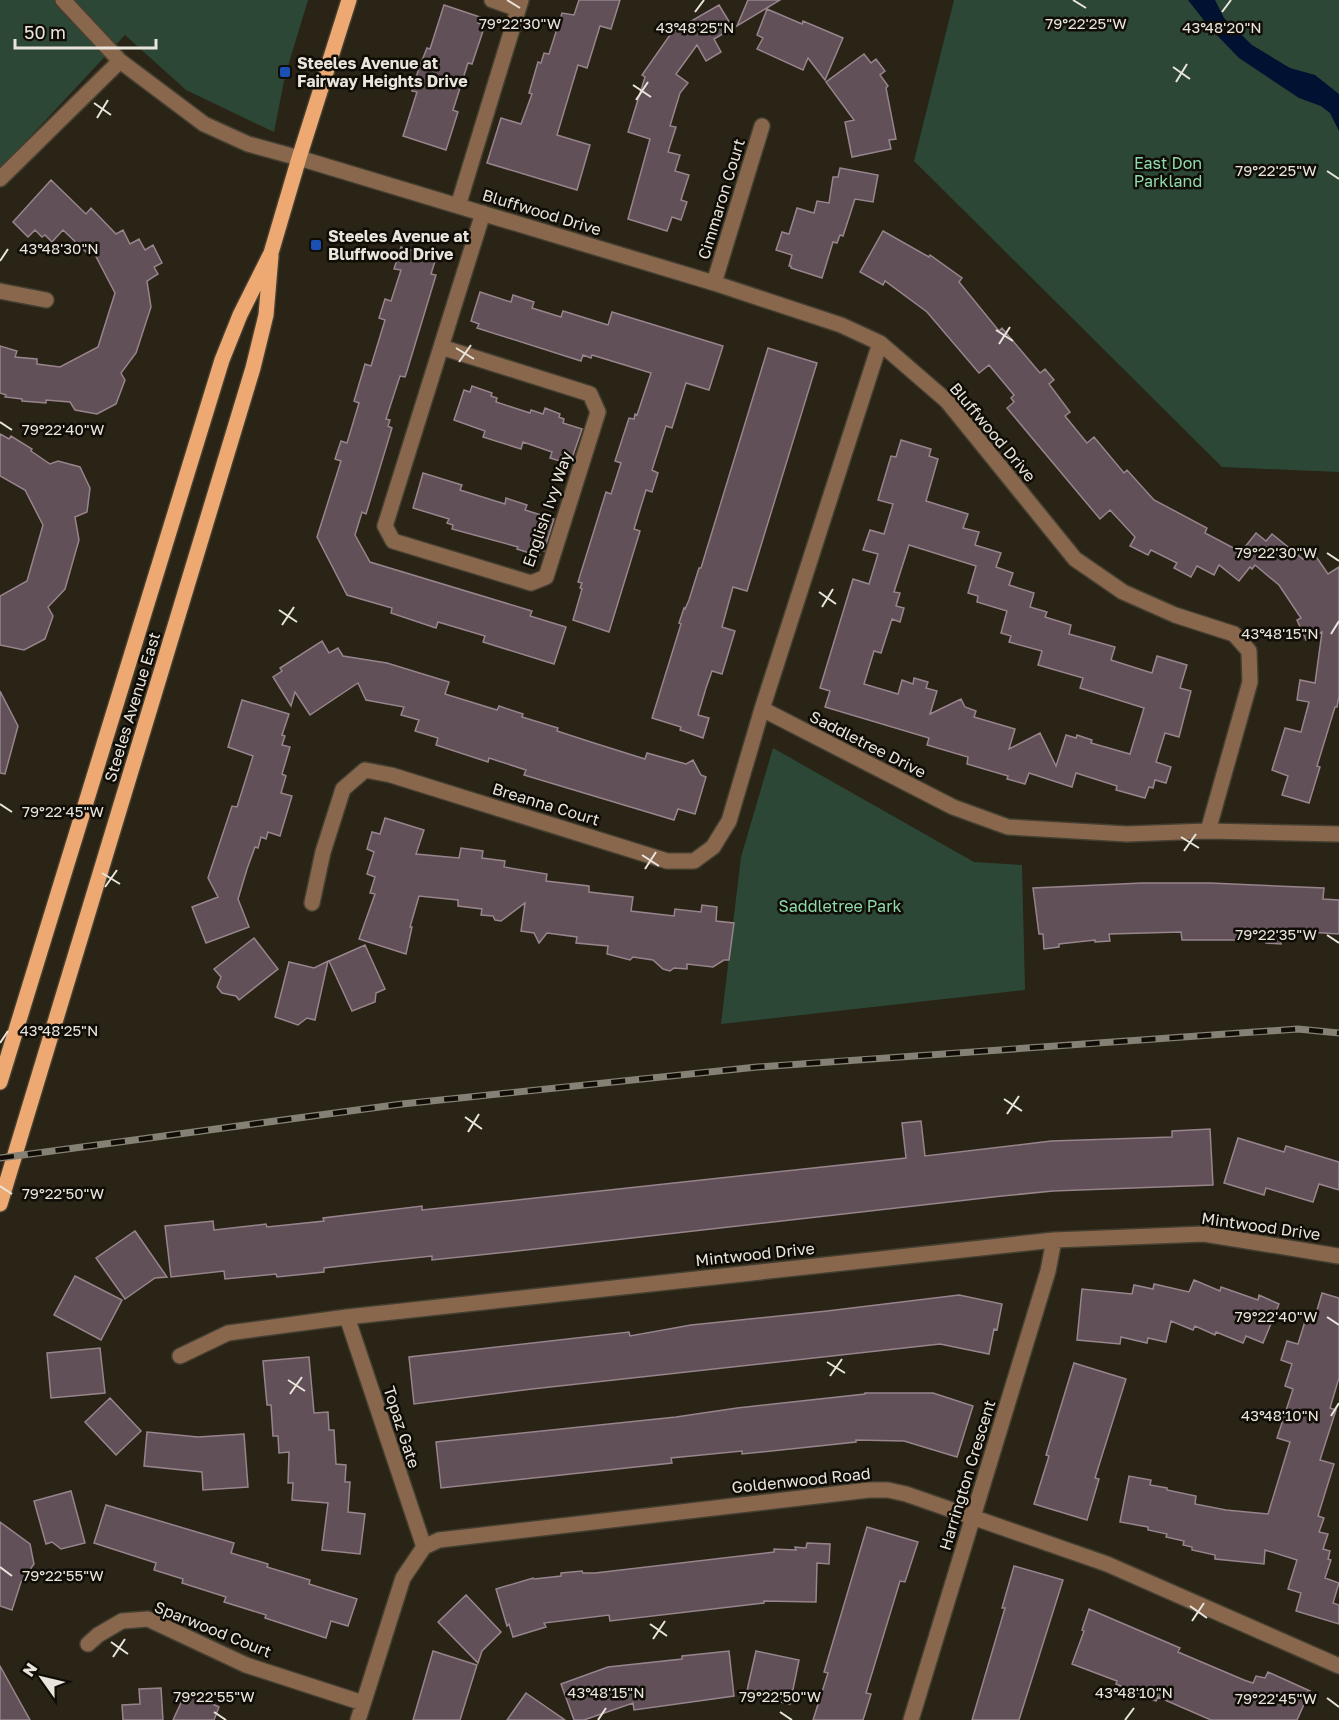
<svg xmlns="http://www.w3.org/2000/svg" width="1339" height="1720" font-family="'Golos Text',sans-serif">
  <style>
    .green { fill: #2d4737 }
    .water { fill: #011131 }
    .building { fill: #625058; stroke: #97848d; stroke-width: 1.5; fill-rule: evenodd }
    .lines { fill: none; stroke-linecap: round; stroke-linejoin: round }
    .minor-casing { stroke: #443f31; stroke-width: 18 }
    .major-casing { stroke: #443f31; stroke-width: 18 }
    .minor { stroke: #88674d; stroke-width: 15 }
    .major { stroke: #eea972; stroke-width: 15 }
    .rail-casing { stroke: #868175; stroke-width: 7 }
    .rail { stroke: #100d07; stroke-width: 4.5; stroke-dasharray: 14; stroke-linecap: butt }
    .ticks { fill: none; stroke: #e9e5dc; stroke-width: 2 }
    .transit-dot { fill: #1a4fb4; stroke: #100d07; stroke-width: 2 }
    .labels { text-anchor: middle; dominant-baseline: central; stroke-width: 5; stroke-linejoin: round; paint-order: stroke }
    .poi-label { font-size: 16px; font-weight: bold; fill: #e9e5dc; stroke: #100d07; text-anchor: start }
    .park-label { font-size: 16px; fill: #8fdbae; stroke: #100d07 }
    .street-label { font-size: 16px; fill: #e9e5dc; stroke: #100d07 }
    .ticks-label { font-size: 15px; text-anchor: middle; fill: #e9e5dc; stroke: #100d07; stroke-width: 5; stroke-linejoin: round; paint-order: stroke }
  </style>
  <rect width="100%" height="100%" fill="#292415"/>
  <path class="green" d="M0,0H308L285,76L274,132L186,90L125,35L0,169Z
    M954,0H1339V472L1222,467L914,161Z
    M773,748L974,862L1022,865L1025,990L721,1024L741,857Z"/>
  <path class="water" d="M1188,0H1215L1224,18L1252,45L1290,68L1315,75L1339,94V131L1330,113L1321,106L1299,98L1239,58L1210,28Z"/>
  <path class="building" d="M579,0H620L611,29L600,26L587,68L578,65L557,135L590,145L577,190L487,163L501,118L521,124L532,94L529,93L538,62L541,63L544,53L549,54L562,13L574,15Z
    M748,0H780L737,26Z
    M444,5L480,17L478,23L485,25L472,64L468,63L453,110L458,112L446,150L403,136L417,92L412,91L419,68L427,48L430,49Z
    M719,5L733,28L714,39L721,52L706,61L697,45L676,74L688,83L680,93L670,126L676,127L668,152L680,155L675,171L689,175L681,200L687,202L681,220L672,217L667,231L628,219L650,139L628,132L645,77L642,75L672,32Z
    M767,9L802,24L803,21L843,38L825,80L808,58L803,70L757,49L763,38L757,35Z
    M864,54L871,63L876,59L885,71L880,75L888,86L886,88L896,139L889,140L891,149L852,157L845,122L854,120L826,82Z
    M840,168L878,175L873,202L855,199L843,236L840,235L837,243L833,242L822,278L791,268V266H789L792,255L776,250L782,232L789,234L797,208L814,213L817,201L829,203L833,177H838Z
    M51,180L86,214L91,208L116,234L123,230L130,244L139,239L145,250L153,245L162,263L154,267L158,274L147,281L151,307L136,353L121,373L125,380L116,404L97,414L75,410L70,402L46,400V403L22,401V399L5,397L6,395L0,393V346L17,351L15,357L37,359V364L60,367L98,347L115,293L91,247L86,252L63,230L52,242L45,235L42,237L35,230L28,237L13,222Z
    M883,231L929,257L930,255L962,278L959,282L999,331L1002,328L1040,373L1045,369L1054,380L1049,384L1070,412L1065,416L1087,443L1094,437L1124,473L1127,470L1154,500L1207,528L1205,533L1241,552L1256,533L1266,541L1272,534L1303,559L1313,552L1328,574L1339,567V696L1337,707H1335L1317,766L1320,767L1309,803L1282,795L1288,776L1272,770L1285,728L1301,732L1309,702L1297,700L1300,680L1315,683L1322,632L1306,640L1297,620L1301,618L1279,585L1255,565L1252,569L1250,567L1239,581L1219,565L1214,575L1197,566L1191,577L1174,568L1177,563L1151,550L1148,555L1130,546L1135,537L1110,510L1100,519L1007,408L1014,402L1011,398L1014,395L989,365L979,373L927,312L885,281L883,285L860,272Z
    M401,247L436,258L431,274L436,275L407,371L405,377L400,376L386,419L390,420L388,426L392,428L366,514L362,512L355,535L370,562L532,611L530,616L566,627L554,664L483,642L485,636L438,622L436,628L391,613L392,608L347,595L317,537L341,461L335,459L341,441L347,443L359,403L354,401L365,364L371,366L385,320L379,318L385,299L391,301L401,270L394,269Z
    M480,292L511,302L513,295L534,302L532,308L561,317L563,311L608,325L612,312L723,346L709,390L686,383L672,428L666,426L652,470L658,473L652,492L646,490L634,529L640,531L609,632L573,620L582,589L580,588L582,583L578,582L606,492L611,494L621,463L615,461L629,418L634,419L635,414L637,415L651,373L592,355L591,358L583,355L581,361L477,328L479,324L471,321Z
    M768,348L817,363L747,591L733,587L722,627L735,631L722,674L712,671L706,688L698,715L709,718L703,738L680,730L681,727L652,718L681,624L679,623L684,608L685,609L689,600L699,568H701Z
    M472,386L492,393L491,396L497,398L496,402L530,413L531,410L543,414L545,408L560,414L559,417L564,419L563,423L582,429L570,464L550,458L552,452L523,442L521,449L483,437L485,431L454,420L464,390L470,392Z
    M0,434L9,439L11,436L32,449L31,451L50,464L58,461L80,467L90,488L87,512L75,517L79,540L65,589L48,607L53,616L45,639L24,650L0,645V596L27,581L43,525L25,490L0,476Z
    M901,440L931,449L929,456L938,459L926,501L968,514L963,528L979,532L975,545L1001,553L996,567L1013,573L1009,585L1034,593L1030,607L1047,612L1045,617L1071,625L1069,634L1115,647L1111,660L1152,673L1157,656L1187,665L1180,688L1191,691L1179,737L1165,733L1156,762L1171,767L1166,783L1155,780L1153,788L1149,787L1145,798L1116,790L1117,786L1076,773L1072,787L1029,773L1025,784L1007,779L1008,776L967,764L968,757L927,745L929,738L825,707L830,691L820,688L853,579L869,584L878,554L863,550L870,530L884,534L893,504L878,500L891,456L896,457ZM909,545L976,566L968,593L978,596L977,602L1007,611L1001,633L1011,636L1009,642L1042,651L1038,665L1083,678L1080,688L1144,708L1130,754L1091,743L1092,740L1077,735L1076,738L1066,735L1056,766L1040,733L1009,749L1015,729L974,717L976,711L965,707L961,699L930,714L937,691L926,688L928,682L914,678L913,684L902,680L898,694L864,684L874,651L881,653L892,619L900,622L904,608L896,606L900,593L894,592Z
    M423,473L462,485L460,490L505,504L506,498L527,505L525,510L554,519L544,551L541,550L539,556L517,549L518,547L452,529L453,525L447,523L449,519L413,508Z
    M322,641L329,653L338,648L343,656L387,663L449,682L445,694L497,710L499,706L523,714L522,717L558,728L557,731L594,743L645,759L647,753L686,764L693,760L701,775L706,777L695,814L678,809L674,820L524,775L526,770L489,758L488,762L436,745L438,738L415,731L419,720L401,715L404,707L366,700L358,683L310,715L295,692L291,706L273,677L282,671L280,668Z
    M0,691L18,726L5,774L0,773Z
    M242,700L289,714L282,735L285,736L282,745L290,747L282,774L286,776L281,793L292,796L280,836L268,832L266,839L261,837L258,848L255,847L247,869L238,899L249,927L206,943L192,907L218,897L208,878L232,806L237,807L253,756L228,747Z
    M385,818L424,830L416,854L459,858L461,848L483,851L482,858L505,861L504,867L547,874L546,881L589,886V892L633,897L631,911L674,916L675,909L701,912L702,905L717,907L716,921L734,923L729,960H724L713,967L687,964V969L674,968L670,971L663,969L653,960L633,957L630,960L607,954L608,946L576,943L577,937L547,933L539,943L534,933L521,931L525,903L501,921L495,920L493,916L481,915L482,909L458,906V900L419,896L410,927H412L406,954L359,939L375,894L370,893L375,877L367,874L374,852L367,849L372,832L380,834Z
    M1142,883H1210L1324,888L1323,899L1339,900V934L1292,931V936L1281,935V944L1266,943L1267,934L1238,933V940H1182L1181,932L1109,934L1110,941L1095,942V940L1059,944V947L1044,949L1043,934H1039L1033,888Z
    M254,938L278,969L239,1000L236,996L222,993L217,987L221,977L214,969Z
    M365,945L385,989L376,993L375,1002L352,1011L329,961Z
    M328,961L315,1020L307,1018L298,1025L275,1017L289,962L314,968Z
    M921,1121L925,1156L1051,1141L1172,1137V1131L1210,1129L1213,1185L1053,1191L1002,1196L535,1249L432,1260V1256L376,1262L324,1268V1272L277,1277L276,1274L225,1279L224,1271L171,1277L165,1226L213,1221L214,1230L266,1224L267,1227L324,1221L323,1218L422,1206V1210L526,1199L906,1158L902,1123Z
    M1238,1138L1284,1152L1286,1146L1339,1162V1190L1319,1184L1313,1202L1266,1188L1264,1195L1224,1183Z
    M135,1231L167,1277L155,1278L125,1299L96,1258Z
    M75,1276L122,1300L101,1340L54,1315Z
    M1194,1280L1220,1291L1221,1287L1258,1300L1259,1295L1279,1304L1263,1343L1246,1336L1243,1343L1216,1332L1215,1335L1195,1326L1193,1330L1171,1321L1166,1342L1148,1338L1147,1343L1121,1337L1120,1344L1077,1340L1082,1289L1132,1294L1134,1285L1153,1289L1154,1284L1189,1292Z
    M1322,1293L1339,1298V1378L1330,1408L1336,1410L1320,1460L1334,1464L1318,1516L1324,1518L1319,1532L1328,1534L1323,1549L1330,1551L1328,1559L1331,1560L1325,1578L1339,1583L1333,1603L1339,1605V1624L1296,1611L1301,1593L1288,1589L1297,1560L1265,1550L1264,1564L1215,1559V1555L1192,1550V1547L1183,1545L1184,1541L1166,1537L1167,1534L1148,1530V1527L1120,1522L1129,1476L1151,1480L1150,1485L1167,1488V1490L1196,1496L1195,1504L1226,1510L1268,1514L1290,1442L1277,1438L1293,1389L1285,1386L1292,1364L1281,1360L1287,1341L1298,1344L1307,1315L1315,1317Z
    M959,1295L1002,1304L997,1330L994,1329L989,1354L940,1344L532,1389L414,1404L409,1357L629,1332L630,1336L691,1325L827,1311Z
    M100,1348L105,1393L51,1398L47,1353Z
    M309,1357L314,1413L328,1412L329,1430H334L336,1464L346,1465L345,1482H350L348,1512L365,1514L360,1554L322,1550L328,1503L292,1500L293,1483H288L289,1452L279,1453L278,1436H273L271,1405H267L263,1361Z
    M1074,1363L1126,1379L1095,1478L1099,1479L1087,1520L1034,1504L1049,1456L1046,1455Z
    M865,1393H933L973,1406L957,1457L904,1441L856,1440V1442L742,1454V1451L671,1458L672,1463L441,1488L436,1442L676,1417L737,1408L865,1394Z
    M110,1398L141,1431L116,1455L85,1422Z
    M147,1432L198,1437L244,1434L248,1487L203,1490L202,1472L144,1466Z
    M71,1491L85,1543L61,1549L52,1542L46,1544L34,1501Z
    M106,1505L234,1543L231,1553L268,1564L267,1567L310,1580L309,1584L357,1599L348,1626L331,1621L326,1638L265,1618L266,1615L224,1602L226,1597L182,1583L183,1579L154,1570L156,1563L94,1543Z
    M0,1522L30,1544L34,1564L21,1582L12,1610L0,1606Z
    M867,1527L918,1542L905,1582L900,1581L866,1693L871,1694L863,1720H813L828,1673L824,1672Z
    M807,1543L830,1544L829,1564L817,1563L816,1602L764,1601V1603L610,1621L609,1615L544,1623L546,1627L513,1637L509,1624L507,1626L496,1589L533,1578L534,1579L561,1576V1573L582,1571L583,1573H595L774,1552V1549L796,1550L795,1547L806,1548Z
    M1014,1566L1063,1580L1019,1720H972L1005,1608H1002Z
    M466,1595L501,1632L482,1651L478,1663L438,1622Z
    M1089,1609L1180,1648L1178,1652L1244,1680L1253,1683L1256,1676L1265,1678L1268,1672L1310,1691L1297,1720H1211L1158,1697L1156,1701L1116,1684L1117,1681L1072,1664L1084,1631L1082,1630Z
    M433,1651L477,1665L460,1720H413Z
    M729,1651L734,1696L634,1710L633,1703L584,1720H574L561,1684L608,1667L682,1659V1656Z
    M756,1651L799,1660L790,1704L746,1695Z
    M0,1666L30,1720H0Z
    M161,1688L163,1720H123L122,1705L140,1704L139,1689Z
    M186,1692L219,1707L214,1720H173Z
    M526,1693L565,1720H507Z"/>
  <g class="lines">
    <g class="minor-casing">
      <path id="minor" d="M63,0L120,61L204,124L248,144L299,158L714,283L841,325L880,343L947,401L1075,559L1123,592L1175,615L1234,634L1249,651L1250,682L1208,831
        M492,0L518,9
        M0,179L120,61
        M458,206L521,0
        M714,283L762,126
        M0,291L46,300
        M880,343L762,709L953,807L1008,827L1127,834L1208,831L1339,834
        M441,347L590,394L598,412L546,577L531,583L393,541L385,526C418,422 450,317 483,213
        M312,903L323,852L343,789L365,770L391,775L667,861H694L713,847L729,821L762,709
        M347,1317L424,1547
        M180,1356L228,1333L347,1317L1054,1240L1204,1234L1339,1256
        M88,1644L98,1635L122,1621L148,1619L246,1665L363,1703
        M358,1720L403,1578L424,1547L439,1540L869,1490H888L906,1494L1107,1564L1339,1666
        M911,1720L1048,1271L1054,1240"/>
    </g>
    <g class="major-casing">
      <path id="major" d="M0,1082L222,360L240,315L271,253L299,158L349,0
        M0,1204L253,368L266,315L271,256"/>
    </g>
    <use href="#minor" class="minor"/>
    <use href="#major" class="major"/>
    <g class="rail-casing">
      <path id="rail" d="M0,1158L402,1104L757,1067L1298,1029L1339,1033"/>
    </g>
    <use href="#rail" class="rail"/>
  </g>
  <path class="ticks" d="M507,0L520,8M1073,0L1086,8M695,12L704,0M1222,12L1231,0M1173,67L1190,79M1176,82L1187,64M633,85L651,97M636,100L648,82M94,103L111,115M97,118L108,100M1327,171L1339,179M0,261L8,249M996,330L1013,341M999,344L1010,327M456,348L474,359M459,362L471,345M0,422L12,430M1327,553L1339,561M819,592L836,604M822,607L833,589M279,610L297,622M282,625L294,607M1331,634L1339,621M0,804L12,812M1181,837L1199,848M1184,851L1196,834M642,855L659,866M645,869L656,852M102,873L120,884M105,887L117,870M1327,935L1339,943M0,1043L8,1031M1004,1099L1022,1111M1007,1114L1019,1096M465,1117L482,1129M468,1132L479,1114M0,1186L12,1194M1327,1317L1339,1325M827,1362L845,1373M830,1376L842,1359M288,1380L305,1391M290,1394L302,1377M1331,1416L1339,1403M0,1567L12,1576M1190,1606L1207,1618M1192,1621L1204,1603M650,1624L667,1636M653,1639L665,1621M111,1642L128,1654M113,1657L125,1639M1327,1698L1339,1707M214,1712L226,1720M780,1712L792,1720M598,1720L606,1708M1125,1720L1134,1708"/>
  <g class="transit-dot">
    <rect x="279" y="66" width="12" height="12" rx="3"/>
    <rect x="310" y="239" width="12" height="12" rx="3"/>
  </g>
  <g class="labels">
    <g class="poi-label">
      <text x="297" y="63">Steeles Avenue at<tspan x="297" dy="18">Fairway Heights Drive</tspan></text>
      <text x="328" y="236">Steeles Avenue at<tspan x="328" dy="18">Bluffwood Drive</tspan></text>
    </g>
    <g class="park-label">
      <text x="1168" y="163">East Don<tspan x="1168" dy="18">Parkland</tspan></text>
      <text x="840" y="906">Saddletree Park</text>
    </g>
    <g class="street-label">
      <text transform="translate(721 199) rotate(-73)">Cimmaron Court</text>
      <text transform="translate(542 212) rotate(17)">Bluffwood Drive</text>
      <text transform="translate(993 432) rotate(50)">Bluffwood Drive</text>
      <text transform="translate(547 509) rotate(-71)">English Ivy Way</text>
      <text transform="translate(132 707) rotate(-73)">Steeles Avenue East</text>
      <text transform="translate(868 744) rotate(27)">Saddletree Drive</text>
      <text transform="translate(546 804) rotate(17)">Breanna Court</text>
      <text transform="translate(1261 1226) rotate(8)">Mintwood Drive</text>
      <text transform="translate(755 1254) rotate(-6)">Mintwood Drive</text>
      <text transform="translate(402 1427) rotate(72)">Topaz Gate</text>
      <text transform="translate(967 1475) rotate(-73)">Harrington Crescent</text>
      <text transform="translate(801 1480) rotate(-6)">Goldenwood Road</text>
      <text transform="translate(213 1629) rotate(22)">Sparwood Court</text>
    </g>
  </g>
  <g class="ticks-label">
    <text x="520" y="29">79°22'30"W</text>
    <text x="1086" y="29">79°22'25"W</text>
    <text x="695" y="33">43°48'25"N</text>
    <text x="1222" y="33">43°48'20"N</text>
    <text x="1276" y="176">79°22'25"W</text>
    <text x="59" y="254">43°48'30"N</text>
    <text x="63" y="435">79°22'40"W</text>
    <text x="1276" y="558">79°22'30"W</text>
    <text x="1280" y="639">43°48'15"N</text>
    <text x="63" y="817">79°22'45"W</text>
    <text x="1276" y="940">79°22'35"W</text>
    <text x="59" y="1036">43°48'25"N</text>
    <text x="63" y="1199">79°22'50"W</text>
    <text x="1276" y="1322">79°22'40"W</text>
    <text x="1280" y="1421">43°48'10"N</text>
    <text x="63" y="1581">79°22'55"W</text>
    <text x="606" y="1698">43°48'15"N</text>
    <text x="1134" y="1698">43°48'10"N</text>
    <text x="214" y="1702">79°22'55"W</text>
    <text x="780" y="1702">79°22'50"W</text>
    <text x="1276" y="1704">79°22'45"W</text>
  </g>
  <g transform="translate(42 1678) rotate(304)" stroke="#100d07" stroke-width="4.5" paint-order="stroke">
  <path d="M0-4.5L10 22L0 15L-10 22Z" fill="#e9e5dc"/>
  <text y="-9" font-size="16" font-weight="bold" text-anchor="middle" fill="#e9e5dc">N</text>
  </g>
  <path d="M15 39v9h141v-9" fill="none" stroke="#e9e5dc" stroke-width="3"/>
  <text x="24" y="39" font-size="18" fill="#e9e5dc" stroke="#100d07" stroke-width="4.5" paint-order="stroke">50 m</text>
</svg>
